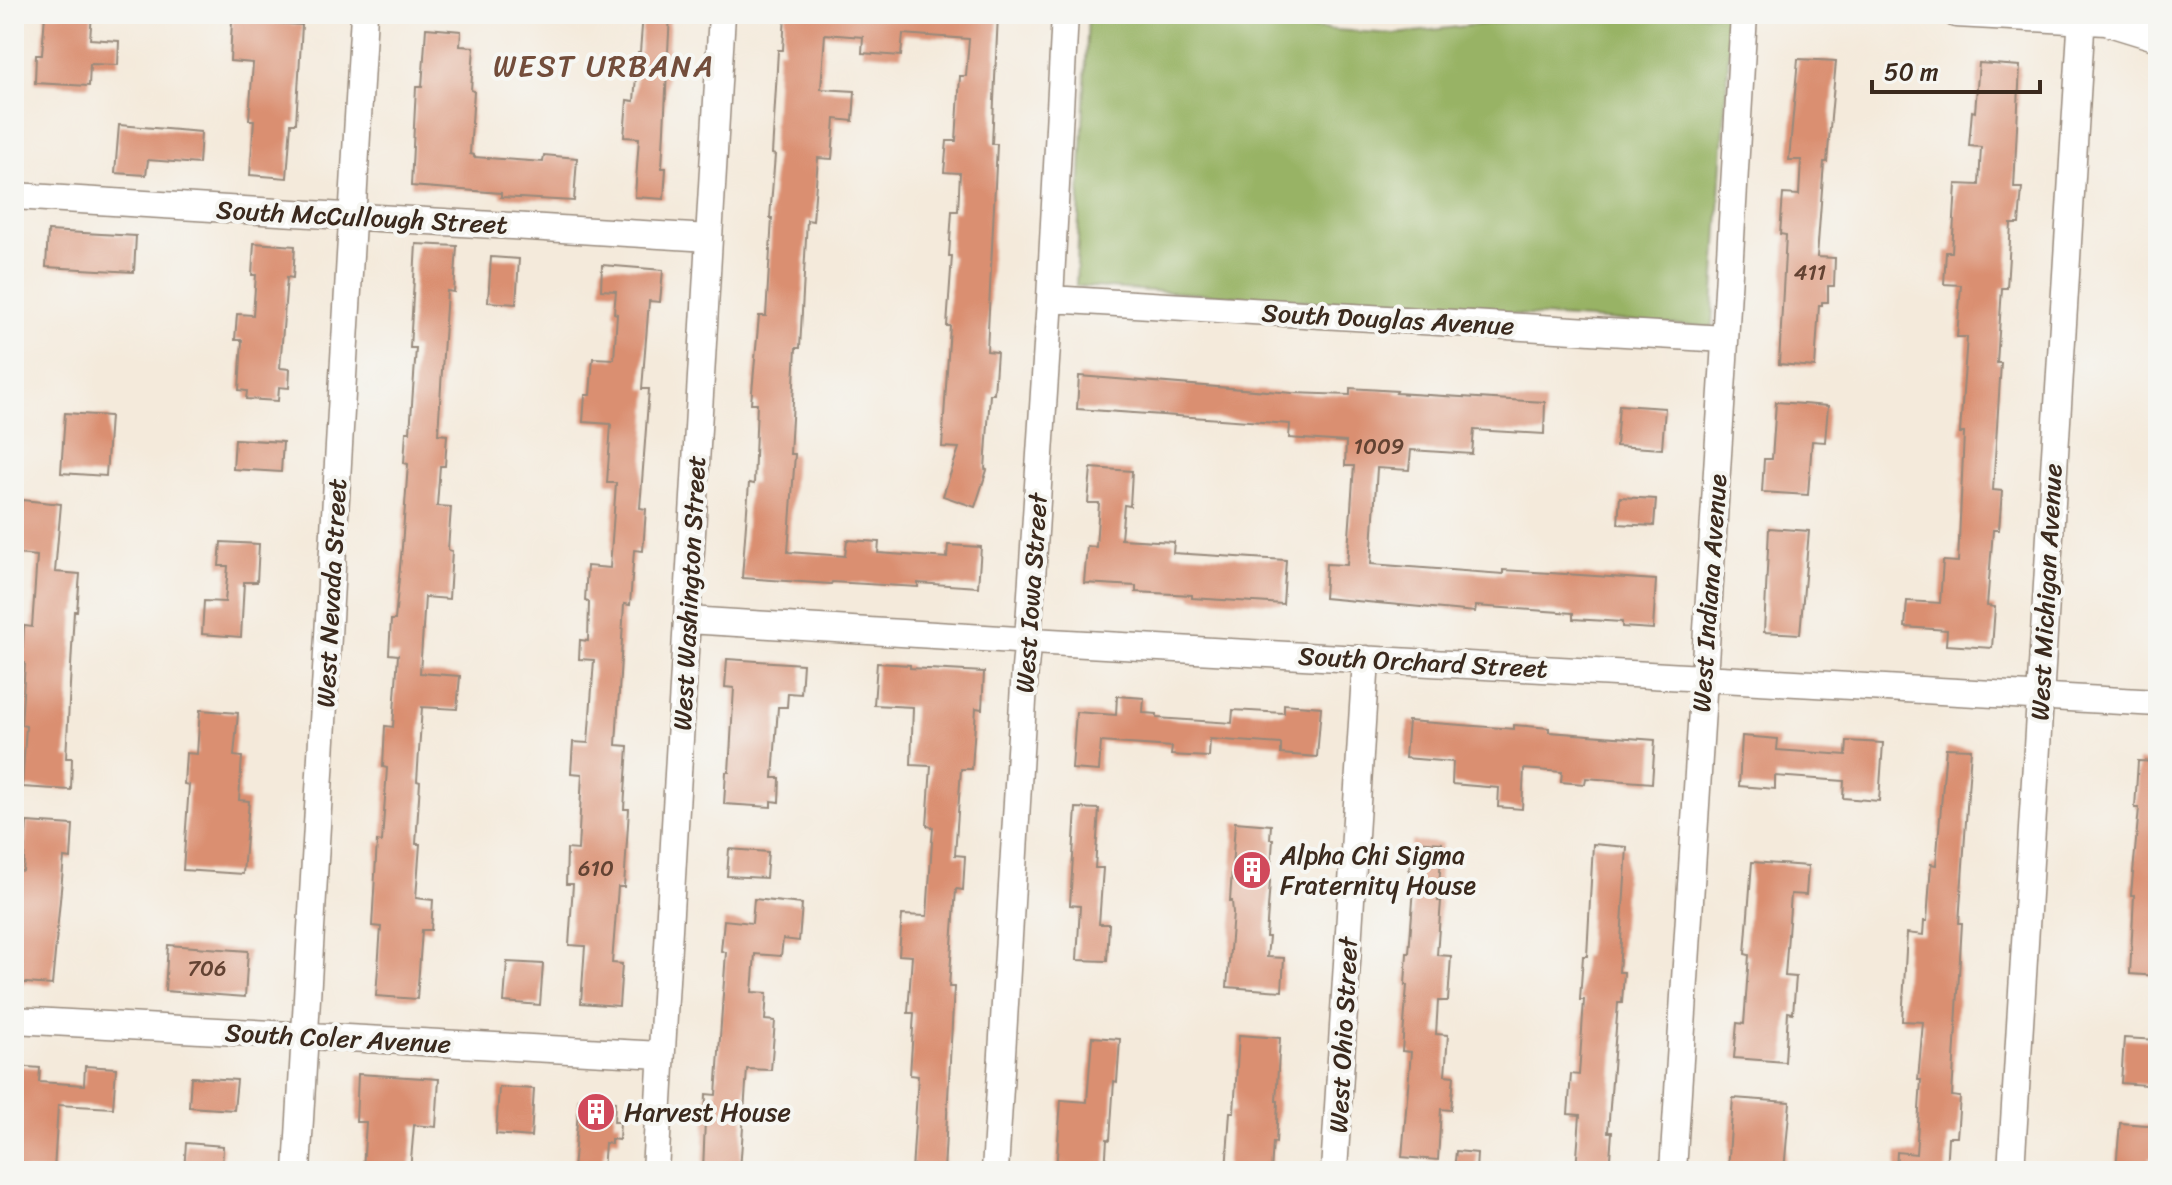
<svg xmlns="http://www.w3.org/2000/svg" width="2172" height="1185" font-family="Sriracha,sans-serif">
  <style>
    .forest { fill: #98b365; stroke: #6a6e42; stroke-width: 2 }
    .building { fill: #da8f71 }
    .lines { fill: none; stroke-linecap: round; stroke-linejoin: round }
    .minor-casing { stroke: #988a7c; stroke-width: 29 }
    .minor { stroke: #fff; stroke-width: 26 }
    .labels { text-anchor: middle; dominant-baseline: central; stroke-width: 8; stroke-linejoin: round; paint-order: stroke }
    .number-label { font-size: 22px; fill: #634333 }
    .street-label { font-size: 26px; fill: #3b2a1e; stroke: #f6f6f2 }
    .poi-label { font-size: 26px; fill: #3b2a1e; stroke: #f6f6f2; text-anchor: start }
    .quarter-label { font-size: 30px; letter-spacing: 2px; fill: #734d3b; stroke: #f6f6f2 }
  </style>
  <rect width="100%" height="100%" fill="#f6f6f2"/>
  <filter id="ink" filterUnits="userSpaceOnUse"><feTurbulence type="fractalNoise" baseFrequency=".0125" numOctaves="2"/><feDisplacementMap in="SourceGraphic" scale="16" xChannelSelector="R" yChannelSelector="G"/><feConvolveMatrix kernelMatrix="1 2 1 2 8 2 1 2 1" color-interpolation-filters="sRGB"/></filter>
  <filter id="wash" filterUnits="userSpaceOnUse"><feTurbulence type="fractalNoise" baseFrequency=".006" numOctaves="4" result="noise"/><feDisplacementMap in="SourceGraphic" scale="32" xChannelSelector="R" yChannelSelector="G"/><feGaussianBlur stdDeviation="1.8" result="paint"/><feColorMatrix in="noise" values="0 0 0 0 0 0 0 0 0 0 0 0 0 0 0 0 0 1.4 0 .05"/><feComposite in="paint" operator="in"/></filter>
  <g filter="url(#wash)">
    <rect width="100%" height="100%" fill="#f4eadb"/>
    <path class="forest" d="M1088,14H1169L1184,20L1396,34L1572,14H1731L1712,327L1076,286Z"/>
    <g id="blocks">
      <path class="building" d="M45,14H92L90,39L119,41L118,65L90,64L89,86L35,83L36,55H42Z
        M643,14H670L662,168H666L664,199L635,197L639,138L624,137L627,100L634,101L638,52H640Z
        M785,14H998L992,144H997L987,351L997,352L994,394H990L985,469L987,470L975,507L943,496L959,448L942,447L950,326H947L952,256H949L952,211H958L960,173L944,172L947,141H956L960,76H966L969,39L903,34L901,56L862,53L863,37L825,34L821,89L855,91L853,121L835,119L832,159L818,158L813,221L807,220L800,348H796L790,454H795L788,552L845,556L847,540L879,542L878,553L947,558L948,545L981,547L978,587L918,583V587L832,582L831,584L742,578L749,483L754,484L757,403H751L759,316H766L772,218H770L775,155L772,154L776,87L778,50H783Z
        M232,20L302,25L296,123H291L287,178L250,175L254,120H249L253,63L230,61Z
        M426,28L461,31L460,46L474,47L471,90L474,91L470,154L474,155V157L543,162L544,155L577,158L574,201L501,197V193L411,186L416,87H422Z
        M1798,59L1836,61L1827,162H1824L1817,257L1835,258L1834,286H1828V302H1822V305H1819L1815,367L1779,364L1786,235L1780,234L1783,194L1799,195L1801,160H1789Z
        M1979,63L2020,66L2014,188H2022L2019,224H2011L2007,288H2002L1997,363H2001L1993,490L2002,491L1999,530H1993L1987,606L1995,607L1992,648L1946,645L1947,630L1905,627L1907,601L1940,603L1943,561L1958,562L1964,433H1960L1967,337H1957L1961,285L1944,284L1946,252H1952L1956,184L1979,185L1981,147L1969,146L1972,111L1975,112Z
        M119,125L201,132L199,164L148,160L146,175L115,173Z
        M48,231L136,236L134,272L46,267Z
        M254,243L295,246L293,278L287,277L280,368L290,369L289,388L279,387L278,401L246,399L247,391L239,390L242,340H235L237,314L253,315L256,275H252Z
        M416,244L457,246L454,292L447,291L438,434L447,435L445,466H440L437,506L451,507L448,550L452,551L449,599L425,597L420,673L460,676L457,709L422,707L417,781L420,782L416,844H420L416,898L433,900L431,930H422L417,999L376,996L381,927L372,926L377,841L382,842L387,768L383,767L385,726L393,727L398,655L389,654L391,620H395L402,547L408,464L404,463L406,432H410L416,348H410Z
        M491,257L519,259L516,304L488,302Z
        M602,265L663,270L660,302L649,301L642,389H649L640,508L646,509L643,551L634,550L630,605L624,604L616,745L628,746L624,809H629L624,887H618L612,963L622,964L619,1006L581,1003L585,946L569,945L573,884H566L567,849L578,850L582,774L571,773L573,742L588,743L594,660L579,659L580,640L588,641L589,602L585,601L587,566L610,568L616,483H607L611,424L583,422L585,395H590L593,358L614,359L617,314L614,313L616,291L601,290Z
        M1079,376L1292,393L1350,395V388L1397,391L1396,393L1545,402L1544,434L1474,430L1472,454L1411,450L1409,470L1377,468L1371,564L1503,574V570L1656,580L1653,629L1622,627V622L1573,619V613L1476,606L1475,612L1324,598L1326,564L1347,565L1354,466H1345L1346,442L1289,438L1290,424L1077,409Z
        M1776,402L1828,406L1825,442L1812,441L1808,495L1762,492L1764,459H1772Z
        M1619,405L1665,408L1662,449L1616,446Z
        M65,413L110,416L106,476L61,473Z
        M235,439L283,442L281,472L233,469Z
        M1091,468L1132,471L1130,506L1124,505L1121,539L1174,542L1173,553L1286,560L1283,604L1192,598V595L1136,592V586L1084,583L1087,546L1096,547L1099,503H1088Z
        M1620,497L1656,499L1654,526L1618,524Z
        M22,500L61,504L55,572L80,574L77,611H74L66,758H72L71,790L22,787L26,726L21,725L25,663H22L24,626L32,627L37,556L17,554Z
        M1769,528L1809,531L1800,634L1764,632Z
        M221,542L259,544L257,582H244L241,637L202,634L204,601L225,602L228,566H219Z
        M727,659L803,664L801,694L788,693L787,707H778L773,778H780L779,802L771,801V807L724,804L726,772H729L734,688L725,687Z
        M877,663L910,665V668L984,672L982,709L976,708L972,769H961L955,855L965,856L963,890L956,889L949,987H954L944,1171H912L918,1076L910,1075L914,1013H908L912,956L899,955L902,915L927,916L933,827L927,826L931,766L911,765L913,707L874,705Z
        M1117,696L1144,698L1143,713L1157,714V718L1232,723L1233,710L1284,713V704L1321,707L1317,757L1281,754V744L1210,739L1209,757L1171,755L1172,747L1101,742L1099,771L1072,769L1076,712L1116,715Z
        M200,710L238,713L234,756L242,757L239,800L249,801L243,874L183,870L189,785L184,784L186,753L197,754Z
        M1408,721L1514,729V725L1549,728V732L1655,740L1652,783L1586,778L1585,784L1561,782L1562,772L1524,769L1522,809L1498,807L1499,788L1452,784L1453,762L1405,758Z
        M1742,736L1778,739L1777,750L1846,755L1847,741L1883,743L1879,801L1843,798L1844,781L1775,776V789L1739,786Z
        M1946,748L1971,749L1959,923H1962L1952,1096L1960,1097L1957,1137H1948L1946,1171H1896L1897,1152L1916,1154L1921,1080H1918L1923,1022L1902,1021L1907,933L1923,935L1924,921H1927L1931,864L1936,865Z
        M2138,761L2158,762V976L2130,974L2134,895H2131L2139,808H2135Z
        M1076,808L1099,809L1095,868H1103L1099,924H1109L1107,961L1077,960L1080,906L1070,905Z
        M27,822L73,825L71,859L64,858L52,985L14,982V870L23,871Z
        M1235,822L1271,825L1270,839H1273L1266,937H1269L1267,957L1284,958L1282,991L1227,987L1233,913L1232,901H1230Z
        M1411,841L1442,843L1438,901H1441L1437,955L1451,956L1448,1001H1438L1436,1034L1448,1035L1445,1075L1454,1076L1451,1110L1441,1109L1438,1160L1402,1157L1411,1052L1402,1051L1407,985H1405L1407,953H1409L1415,874L1409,873Z
        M1593,844L1627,847L1619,972H1624L1622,1003H1618L1608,1132H1612L1609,1171H1576L1580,1115L1568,1114L1571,1074L1579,1075L1584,1000H1580L1583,956H1587Z
        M729,849L768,852L766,878L727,876Z
        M1752,862L1808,866L1806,895L1791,894L1785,976L1796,977L1793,1013L1788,1012L1785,1062L1734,1058L1737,1023L1744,1024L1749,955L1745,954Z
        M754,899L802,904L799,941L783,939L781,956L755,954L752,992L767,993L765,1020L775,1021L771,1070L747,1069L740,1171H703L706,1094L716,1095L726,952L721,951L724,920L752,923Z
        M168,945L248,951L245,997L165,991Z
        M507,962L543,964L540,1005L504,1002Z
        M1239,1035L1280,1038L1276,1101H1278L1276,1143L1273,1142L1271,1171H1226L1230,1112H1234Z
        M1092,1037L1120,1039L1117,1082L1114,1081L1110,1140L1107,1139L1105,1171H1056L1061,1100L1087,1102Z
        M2124,1038L2158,1040V1086L2121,1083Z
        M14,1066L40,1068L39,1082L84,1085L85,1066L116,1068L113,1108L58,1105L54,1171L14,1170Z
        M358,1074L439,1079L436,1127L414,1125L410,1171H363L366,1122H356Z
        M191,1077L237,1080L234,1110L189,1107Z
        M499,1087L534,1089L531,1137L496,1134Z
        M1733,1098L1790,1102L1784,1171H1728Z
        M579,1099L615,1102L614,1122H620L619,1140L611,1139V1144L605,1143L603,1171H573Z
        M2120,1123L2158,1126V1159L2150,1158L2149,1171L2116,1169Z
        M186,1143L223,1146L222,1171H184Z
        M1456,1151L1477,1153L1476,1171H1454Z"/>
    </g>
  </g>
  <g filter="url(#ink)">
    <use href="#blocks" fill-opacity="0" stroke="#988a7c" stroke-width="2"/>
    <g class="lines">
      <g class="minor-casing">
        <path id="minor" d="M1956,14L2106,22L2158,38
          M14,196L709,238
          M1050,299L1725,339
          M688,620L1050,642L2158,703
          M14,1020L661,1055
          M297,1171L364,14
          M655,1171L722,14
          M995,1171L1025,668L1029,625L1050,299L1065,14
          M1334,1171L1366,659
          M1673,1171L1724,359L1744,14
          M2011,1171L2082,14"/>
      </g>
      <use href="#minor" class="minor"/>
    </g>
  </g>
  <defs>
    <g id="building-disc" transform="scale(2)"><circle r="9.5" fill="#d1495b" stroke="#f6f6f2"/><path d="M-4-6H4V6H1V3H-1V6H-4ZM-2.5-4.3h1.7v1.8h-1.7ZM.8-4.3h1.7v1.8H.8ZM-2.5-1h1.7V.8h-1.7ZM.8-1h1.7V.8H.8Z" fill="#fff"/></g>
  </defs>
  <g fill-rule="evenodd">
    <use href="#building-disc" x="1252" y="870"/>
    <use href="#building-disc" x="596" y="1112"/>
  </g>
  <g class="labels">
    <g class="number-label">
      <text x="1810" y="272">411</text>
      <text x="1379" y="446">1009</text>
      <text x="596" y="868">610</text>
      <text x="207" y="968">706</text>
    </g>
    <g class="street-label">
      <text transform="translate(362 217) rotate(3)">South McCullough Street</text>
      <text transform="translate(1388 319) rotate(3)">South Douglas Avenue</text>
      <text transform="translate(2046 592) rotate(-87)">West Michigan Avenue</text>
      <text transform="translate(331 593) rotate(-87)">West Nevada Street</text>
      <text transform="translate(689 593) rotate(-87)">West Washington Street</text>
      <text transform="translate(1031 593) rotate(-86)">West Iowa Street</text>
      <text transform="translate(1709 593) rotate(-86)">West Indiana Avenue</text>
      <text transform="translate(1423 662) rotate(3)">South Orchard Street</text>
      <text transform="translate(1343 1035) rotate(-87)">West Ohio Street</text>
      <text transform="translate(338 1038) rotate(3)">South Coler Avenue</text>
    </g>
    <g class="poi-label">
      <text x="1280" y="855">Alpha Chi Sigma<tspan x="1280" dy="30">Fraternity House</tspan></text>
      <text x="624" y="1112">Harvest House</text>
    </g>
    <g class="quarter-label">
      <text x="604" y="66">WEST URBANA</text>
    </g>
  </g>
  <rect width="2172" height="1185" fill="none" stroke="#f6f6f2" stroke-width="48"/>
  <path d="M1872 80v12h168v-12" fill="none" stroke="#3b2a1e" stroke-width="4"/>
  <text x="1884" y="80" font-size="24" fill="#3b2a1e" stroke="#f6f6f2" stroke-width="6" paint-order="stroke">50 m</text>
</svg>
